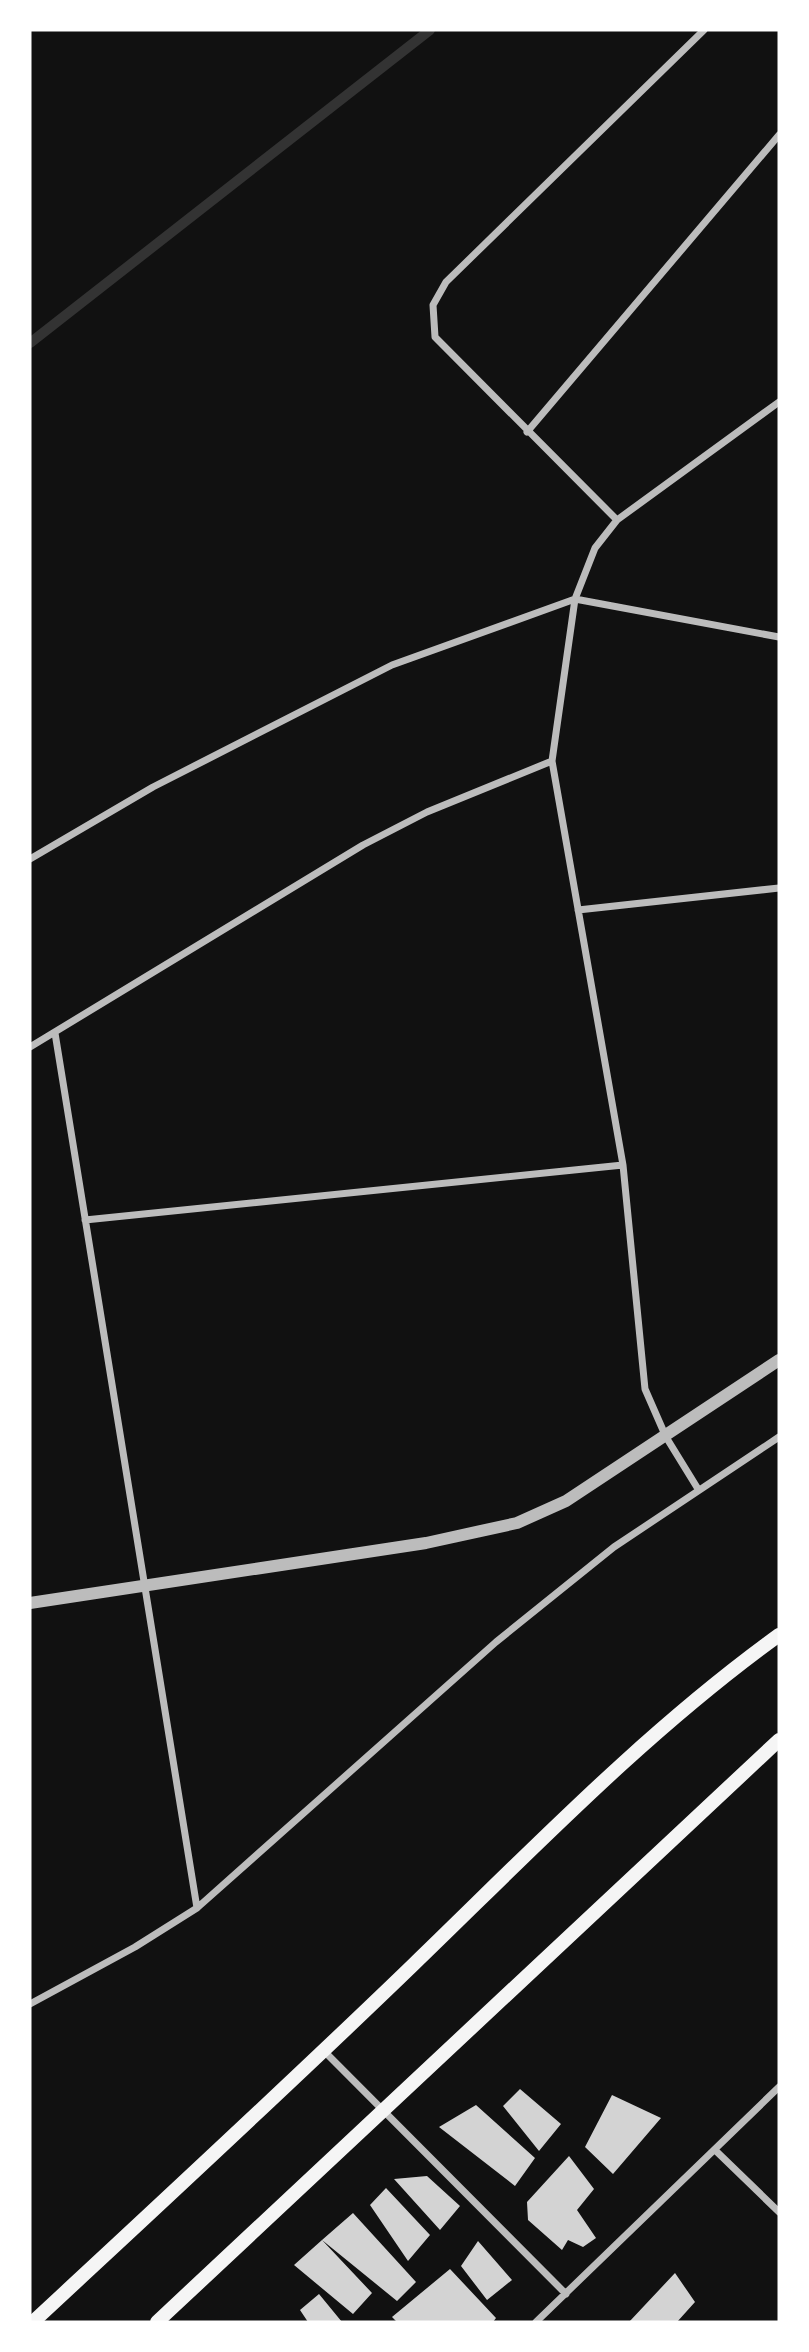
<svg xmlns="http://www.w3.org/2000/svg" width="809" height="2352" font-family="'Libre Baskerville',serif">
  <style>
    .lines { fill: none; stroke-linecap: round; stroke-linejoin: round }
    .stream { stroke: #333; stroke-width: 10 }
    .building { fill: #d3d3d3 }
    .minor { stroke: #bcbcbc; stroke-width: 7 }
    .tertiary { stroke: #bcbcbc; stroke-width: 12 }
    .secondary { stroke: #f5f5f5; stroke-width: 14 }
  </style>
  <rect width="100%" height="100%" fill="#111"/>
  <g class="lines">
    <path class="stream" d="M30,343L430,30"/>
  </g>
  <path class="building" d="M520,2089L561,2124L539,2151L503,2106Z
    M612,2095L661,2118L613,2174L585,2147Z
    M476,2105L535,2158L515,2186L439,2127Z
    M569,2156L594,2189L577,2210L596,2238L583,2247L568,2240L562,2250L528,2220L527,2202Z
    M427,2176L460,2206L440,2230L394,2179Z
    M386,2188L430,2235L408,2261L370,2205Z
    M353,2213L416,2282L397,2301L322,2240Z
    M322,2240L372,2293L353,2314L294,2265Z
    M478,2241L512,2280L487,2300L461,2266Z
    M450,2269L496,2318L493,2322H397L392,2317Z
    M675,2273L695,2302L677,2322H629Z
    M319,2294L342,2322H308L300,2310Z"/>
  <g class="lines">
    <path class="minor" d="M527,432L779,135
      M617,520L435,337L433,305L446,282L704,30
      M30,859L153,787L392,665L575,599L779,637
      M578,910L779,888
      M55,1033L197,1908
      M30,1047L363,845L427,812L552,761
      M85,1220L623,1165
      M698,1489L666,1437L645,1389L623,1165L552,761L575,599L595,548L617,520L779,402
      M30,2004L135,1947L197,1908L496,1642L614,1547L779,1437
      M324,2051L566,2294
      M715,2150L779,2212
      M536,2322L779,2087"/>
    <path class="tertiary" d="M30,1603L426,1543L517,1523L566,1501L779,1360"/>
    <path class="secondary" d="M33,2322C161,2203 289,2085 414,1964C532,1850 646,1731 779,1635
      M157,2322L779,1740"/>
  </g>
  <rect width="809" height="2352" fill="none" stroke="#ffffff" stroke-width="63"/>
</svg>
